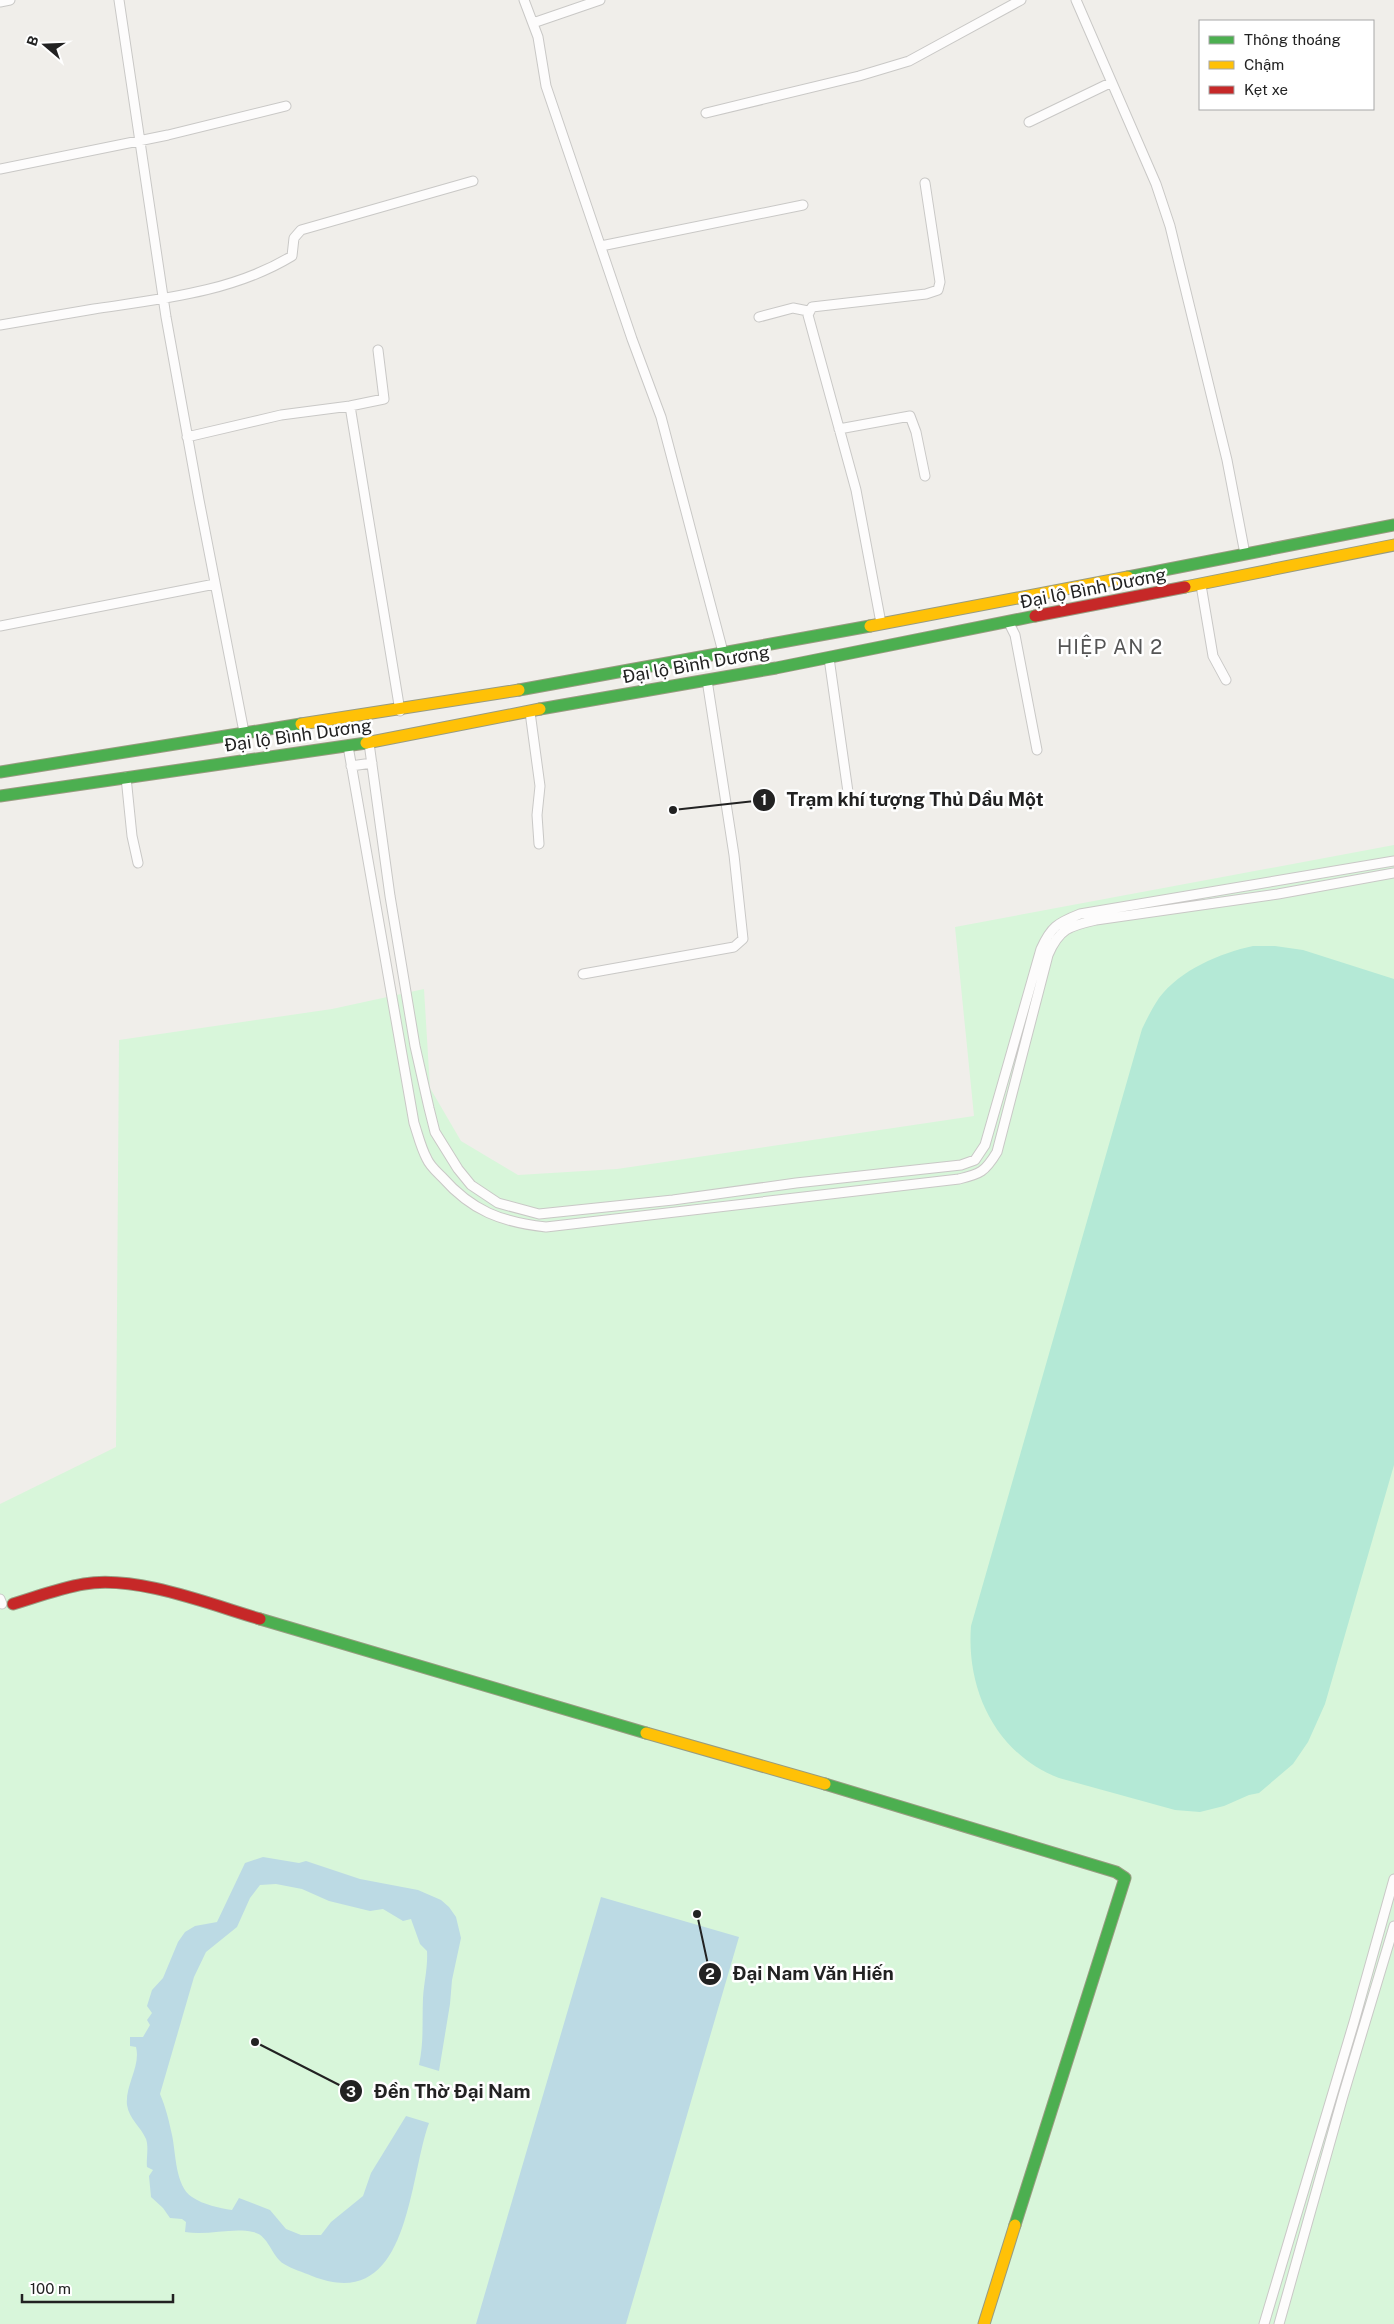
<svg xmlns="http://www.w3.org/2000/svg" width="1394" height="2324" font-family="'Public Sans',sans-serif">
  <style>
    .park { fill: #d8f6da }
    .pitch { fill: #b4e9d6 }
    .water { fill: #bcdae4 }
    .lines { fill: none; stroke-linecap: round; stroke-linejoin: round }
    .street-casing { stroke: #c9c8c6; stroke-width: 11 }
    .fast-casing { stroke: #989b80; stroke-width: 13 }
    .slow-casing { stroke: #989b80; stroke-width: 13 }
    .jam-casing { stroke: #989b80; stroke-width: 13 }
    .street { stroke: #fdfcfc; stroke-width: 9 }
    .fast { stroke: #4caf50; stroke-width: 11 }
    .slow { stroke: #ffc107; stroke-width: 11 }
    .jam { stroke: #c62828; stroke-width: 11 }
    .labels { text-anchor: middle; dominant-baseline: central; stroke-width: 5; stroke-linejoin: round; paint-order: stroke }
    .street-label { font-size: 18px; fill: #222; stroke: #fff }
    .quarter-label { font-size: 20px; letter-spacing: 1px; fill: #555; stroke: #fff }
    .leader { fill: none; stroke: #222; stroke-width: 2 }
    .callout-dot { fill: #222; stroke: #fff; stroke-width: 2 }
    .mark-label { font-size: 15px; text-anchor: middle; font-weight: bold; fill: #fff }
    .callout-label { font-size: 19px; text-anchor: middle; font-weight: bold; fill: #222; stroke: #fff; stroke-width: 5; stroke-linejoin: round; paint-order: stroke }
  </style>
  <rect width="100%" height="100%" fill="#f0eeea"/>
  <path class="park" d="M1394,845V2324H0V1504L116,1447L119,1040L332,1009L424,989L430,1088L461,1141L518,1175L617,1169L974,1116L955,927Z"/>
  <path class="pitch" d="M1253,946H1275L1303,950L1394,979V1465L1325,1704L1308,1742L1293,1764L1259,1793L1249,1795L1224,1806L1200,1812L1175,1810L1059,1778C996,1754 966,1690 971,1626L1142,1029C1147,1019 1152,1008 1159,998C1180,970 1220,953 1253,946Z"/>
  <path class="water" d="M263,1857L299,1863L306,1861L360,1879L418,1890L441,1900L449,1907L456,1917L461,1938L452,1980L450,2004L439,2071L419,2065C424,2042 422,2021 423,1998C424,1982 428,1967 427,1951L420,1944L411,1919L403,1921L383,1909L370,1911L329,1901L302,1889L276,1884L260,1885L250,1898L237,1927L206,1952L194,1977L160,2094C166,2108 169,2121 172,2135C176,2153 175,2186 192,2197C204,2205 219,2208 232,2210L239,2198L270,2210L286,2229L301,2235H321L331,2222L363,2196L371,2173L406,2116L429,2123C408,2180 410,2315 312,2276C303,2272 292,2269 284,2264C271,2256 269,2235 253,2232C232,2227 208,2236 185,2232L186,2222L182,2219L170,2218L163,2208L151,2197L149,2176L153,2170L147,2167C146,2159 149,2147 146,2139C141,2127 129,2119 127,2105C125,2085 141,2066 136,2047L130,2046V2037H143L150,2025L147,2020L152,2013L147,2006L152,1990L163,1978L178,1942L185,1932L195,1926L217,1922L245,1863Z
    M601,1897L739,1937L626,2324H476Z"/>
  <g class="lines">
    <g class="street-casing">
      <path id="street" d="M119,0L166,317L199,500L244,732
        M524,0L538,37L546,86L632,339L661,417L723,652
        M1076,0L1156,184L1170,226L1227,460L1245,554
        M0,2L10,0
        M533,23L600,0
        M706,113L859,76L909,61L1021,0
        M1029,122L1110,83
        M0,169L168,135L286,106
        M601,246L803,205
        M759,317L793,308L808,311
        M0,325C31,320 63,314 94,309C161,299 233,292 292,256L294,238L301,230L473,181
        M350,406L400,711
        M839,429L910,416L916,432L925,476
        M187,437L281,415L350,406L384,399L378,350
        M1201,585L1213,656L1226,680
        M881,623L856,490L808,315L812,307L926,294L938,290L940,282L925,183
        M1009,623L1015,635L1037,750
        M0,626L215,584
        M829,658L849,799
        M530,712L540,786L537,815L539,844
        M369,743L390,896L415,1046L429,1108L435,1132L458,1169L471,1185L498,1203L539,1214L673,1200L796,1183L961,1165L975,1160L985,1145L1041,949C1051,927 1057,923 1080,914L1394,861
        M348,746L414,1123C418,1135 421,1148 427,1159C430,1166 437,1172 442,1177C472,1211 501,1222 546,1227L959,1179C980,1174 985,1172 997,1152L1048,955C1059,929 1069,926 1096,920L1278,894L1394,873
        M351,766L372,763
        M126,777L132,836L138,863
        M583,974L734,947L743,939L734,855L707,680
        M0,1599L2,1604
        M1264,2324L1354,2022L1394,1879
        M1279,2324L1343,2096L1394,1926"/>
    </g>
    <g class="fast-casing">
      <path id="fast" d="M1128,577L1394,525
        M519,690L870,626
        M540,709L776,668L1035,616
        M0,772L301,724
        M0,796L366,743
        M260,1619L646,1733
        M825,1784L1116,1872L1125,1878L1015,2225"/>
    </g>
    <g class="slow-casing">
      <path id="slow" d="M1185,587L1394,545
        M870,626L1128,577
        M301,724L519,690
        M366,743L540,709
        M646,1733L825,1784
        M984,2324L1015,2225"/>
    </g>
    <g class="jam-casing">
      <path id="jam" d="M1035,616L1185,587
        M13,1604C36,1597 60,1588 84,1584C136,1575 209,1604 260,1619"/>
    </g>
    <use href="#street" class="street"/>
    <use href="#fast" class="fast"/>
    <use href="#slow" class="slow"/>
    <use href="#jam" class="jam"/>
  </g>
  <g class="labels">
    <g class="street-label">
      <text transform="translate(1093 588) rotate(-11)">Đại lộ Bình Dương</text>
      <text transform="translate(696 664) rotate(-10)">Đại lộ Bình Dương</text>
      <text transform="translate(298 735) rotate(-8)">Đại lộ Bình Dương</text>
    </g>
    <g class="quarter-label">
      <text x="1110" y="647">HIỆP AN 2</text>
    </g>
  </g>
  <path class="leader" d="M673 810L764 800M697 1914L710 1974M255 2042L351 2091"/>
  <g class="callout-dot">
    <circle cx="673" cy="810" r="5"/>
    <circle cx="697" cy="1914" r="5"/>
    <circle cx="255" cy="2042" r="5"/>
    <circle cx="764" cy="800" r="12"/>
    <circle cx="710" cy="1974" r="12"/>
    <circle cx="351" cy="2091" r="12"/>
  </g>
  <g class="mark-label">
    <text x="764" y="805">1</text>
    <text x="710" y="1979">2</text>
    <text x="351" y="2097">3</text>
  </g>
  <g class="callout-label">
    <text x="915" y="806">Trạm khí tượng Thủ Dầu Một</text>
    <text x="813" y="1980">Đại Nam Văn Hiến</text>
    <text x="452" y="2098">Đền Thờ Đại Nam</text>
  </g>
  <rect x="1199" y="20" width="175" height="90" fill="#ffffff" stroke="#a7a7a7"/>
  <rect x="1209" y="36" width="25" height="8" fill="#4caf50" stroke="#a7a7a7"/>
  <text x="1244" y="45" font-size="15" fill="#222222">Thông thoáng</text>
  <rect x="1209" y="61" width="25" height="8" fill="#ffc107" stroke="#a7a7a7"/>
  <text x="1244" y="70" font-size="15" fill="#222222">Chậm</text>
  <rect x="1209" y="86" width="25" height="8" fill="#c62828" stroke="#a7a7a7"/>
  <text x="1244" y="95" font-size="15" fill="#222222">Kẹt xe</text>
  <g transform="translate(45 45) rotate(289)" stroke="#ffffff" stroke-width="4" paint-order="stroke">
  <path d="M0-4L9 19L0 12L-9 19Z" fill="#222222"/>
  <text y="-8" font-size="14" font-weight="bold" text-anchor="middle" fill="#222222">B</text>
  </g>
  <path d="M22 2294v8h151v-8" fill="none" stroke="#222222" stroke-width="2.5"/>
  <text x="30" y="2294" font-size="15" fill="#222222" stroke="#ffffff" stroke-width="4" paint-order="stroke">100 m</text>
</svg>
